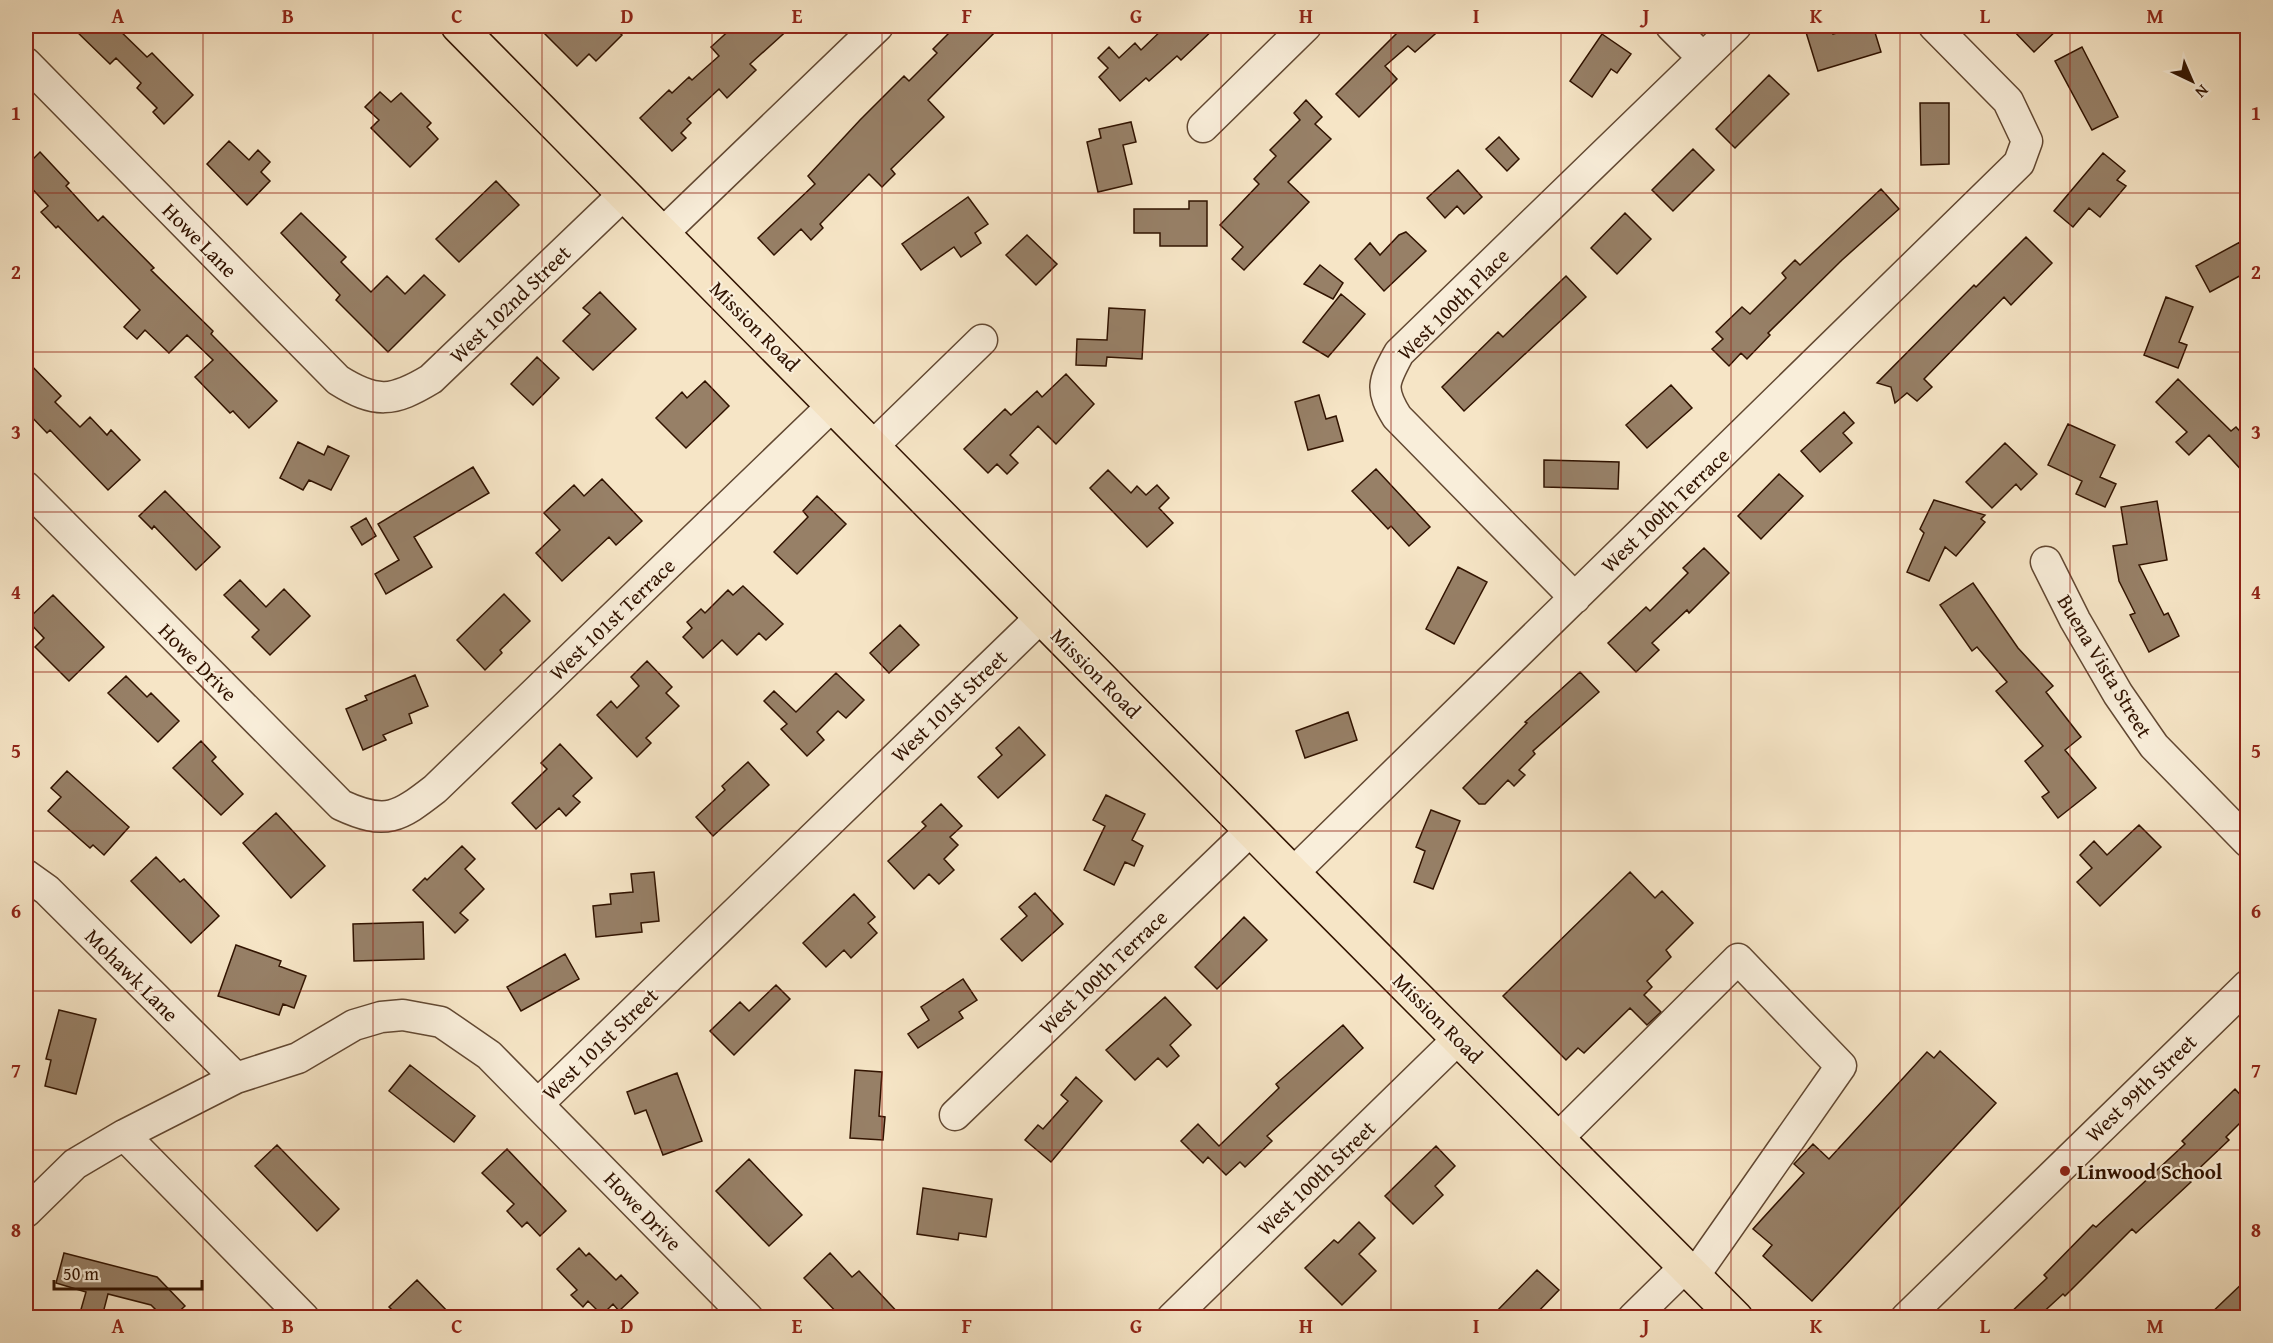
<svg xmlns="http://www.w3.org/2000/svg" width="2273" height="1343" font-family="'Gentium Book Plus',serif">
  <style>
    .building { fill: #978067; stroke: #311300; stroke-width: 1.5 }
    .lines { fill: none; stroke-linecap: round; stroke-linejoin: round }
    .minor-casing { stroke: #624832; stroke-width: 33 }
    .major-casing { stroke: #311300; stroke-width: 36 }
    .minor { stroke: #f9eeda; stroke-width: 30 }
    .major { stroke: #f6e5c6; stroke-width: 33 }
    .grid { fill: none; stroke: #8f2418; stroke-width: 1.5; stroke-opacity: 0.55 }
    .poi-dot { fill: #8f2418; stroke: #f9eeda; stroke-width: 2 }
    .labels { text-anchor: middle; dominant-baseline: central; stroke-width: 4.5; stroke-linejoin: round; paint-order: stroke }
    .street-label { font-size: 21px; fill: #311300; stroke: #f9eeda }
    .poi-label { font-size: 21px; font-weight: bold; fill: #311300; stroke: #f9eeda; text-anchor: start }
    .neatline { fill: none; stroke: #8f2418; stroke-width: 2 }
    .grid-label { font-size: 20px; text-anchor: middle; font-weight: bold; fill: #8f2418 }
  </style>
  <rect width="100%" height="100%" fill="#f6e5c6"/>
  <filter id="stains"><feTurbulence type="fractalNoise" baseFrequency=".00333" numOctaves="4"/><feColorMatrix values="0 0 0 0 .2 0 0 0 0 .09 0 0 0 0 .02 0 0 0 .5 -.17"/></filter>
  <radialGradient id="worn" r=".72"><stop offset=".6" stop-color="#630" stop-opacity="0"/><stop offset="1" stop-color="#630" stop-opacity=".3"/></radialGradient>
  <path class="building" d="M71,26H115L147,57L152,53L193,95L164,124L153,112L157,108L137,88L141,83L116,58L110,64Z
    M537,26H612L622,35L596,61L589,54L577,66Z
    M734,26H792L750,64L756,70L727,98L719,89L687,119L691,123L681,133L686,138L672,151L640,118L669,90L672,93L689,77L692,80L719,56L711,47Z
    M956,26H1001L928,100L944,117L891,169L895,174L882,187L869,174L820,224L823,228L811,240L801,229L774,255L758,238L815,184L808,176L860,120L904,76L909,81L937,53L933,49Z
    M1166,26H1217L1181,60L1177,56L1149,81L1146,78L1120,101L1099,77L1108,68L1098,58L1109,47L1119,58L1135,43L1141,50Z
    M1390,26H1444L1415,52L1408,46L1385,66L1397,79L1359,117L1336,94L1397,33Z
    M1817,26H1830L1833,34L1861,26H1873L1881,52L1818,71L1805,29Z
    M2009,26H2061L2034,52Z
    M1602,34L1631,54L1617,73L1611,69L1592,97L1570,81Z
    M2082,47L2118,117L2092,130L2055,61Z
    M1769,75L1789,94L1735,148L1716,129Z
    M380,92L391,102L401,93L431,123L427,127L438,139L410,167L371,128L379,120L365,107Z
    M1306,100L1322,117L1315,124L1331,139L1288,182L1309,202L1244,270L1232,259L1243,247L1220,225L1259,184L1254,179L1276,156L1270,150L1300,120L1294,113Z
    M1920,103H1949V164L1921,165Z
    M1131,122L1136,142L1123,145L1132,184L1098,192L1087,142L1101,138L1099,129Z
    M1499,137L1519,159L1507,171L1486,149Z
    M229,141L249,160L258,150L270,162L261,172L270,181L247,205L207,164Z
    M1693,149L1714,170L1673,211L1652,190Z
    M40,152L69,183L66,186L98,221L103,216L154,268L151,270L213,331L211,334L277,401L249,428L233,411L230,413L195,377L213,360L187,335L169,353L145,330L137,339L124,327L140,310L58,226L56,228L41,212L48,206L26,182V166Z
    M2103,153L2125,171L2117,180L2126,186L2100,217L2089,208L2073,227L2054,211Z
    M1458,170L1482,197L1464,214L1457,206L1445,218L1427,198Z
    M496,181L519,205L459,262L436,239Z
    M1881,189L1899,209L1842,260L1768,333L1770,335L1747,359L1741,353L1729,366L1712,349L1723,339L1716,332L1742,307L1750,314L1786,278L1782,273L1795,260L1800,265Z
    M968,197L988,224L975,233L981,243L961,257L954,247L921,270L902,244Z
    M1189,201H1207V246H1160V233H1134V209H1189Z
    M301,213L346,257L341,262L371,292L387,276L405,294L424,275L445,295L388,352L336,300L340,295L281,233Z
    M1625,213L1651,239L1617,274L1591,248Z
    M1406,232L1426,251L1384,291L1355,259L1370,243L1380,255L1399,235Z
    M1027,235L1057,264L1036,285L1006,255Z
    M2026,237L2052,263L2011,305L2004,297L1924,379L1932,387L1917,401L1907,393L1895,403L1891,387L1877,383L1974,285L1976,287Z
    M2240,242L2247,256V272L2210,292L2196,266Z
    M1320,265L1343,283L1333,299L1304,284Z
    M1566,276L1586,297L1464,411L1442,387L1498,332L1503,337Z
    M600,292L636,329L593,370L563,341L590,314L583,308Z
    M1341,294L1365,314L1328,357L1303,342Z
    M2166,297L2193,307L2179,342L2187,345L2178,368L2144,355Z
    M1109,308L1145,310L1142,359L1107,357L1106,366L1076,365L1077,339L1107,340Z
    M537,357L559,378L533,405L511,384Z
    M26,360L61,396L55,402L80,427L90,417L107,435L111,430L140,460L108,490L50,430L47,433L26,411Z
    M1066,374L1094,404L1056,444L1038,426L1010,455L1018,463L1007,474L997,464L988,473L964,449L1005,409L1011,415L1037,391L1042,397Z
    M2178,379L2231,431L2236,427L2247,439V476L2209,435L2189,455L2176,442L2187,432L2156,402Z
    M705,381L729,406L686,448L656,418L682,392L687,398Z
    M1671,385L1692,408L1647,448L1626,425Z
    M1319,395L1326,419L1336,416L1343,441L1308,450L1295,402Z
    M1844,412L1854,423L1843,433L1852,443L1820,472L1801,451Z
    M2068,424L2115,445L2100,477L2116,484L2105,507L2076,494L2082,481L2048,465Z
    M298,442L324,455L328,446L349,456L331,490L309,480L303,490L280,478Z
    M2005,443L2037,474L2021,490L2016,484L1992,508L1966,482Z
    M1544,460L1619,462L1618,489L1544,487Z
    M473,467L489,493L414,537L432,567L386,594L375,574L399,560L378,524Z
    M1376,469L1430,527L1409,546L1391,526L1388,529L1352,491Z
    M1108,470L1131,493L1137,486L1146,495L1157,485L1169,498L1159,508L1173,523L1147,547L1090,488Z
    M1779,474L1803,496L1761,539L1738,516Z
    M602,479L642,521L616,545L609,537L562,581L536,553L560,530L544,513L574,485L584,496Z
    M165,491L220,547L196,570L154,526L152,529L139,516Z
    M817,496L846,524L797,574L774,552L808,517L803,511Z
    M1934,500L1985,515L1981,519L1985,522L1956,556L1945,547L1929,581L1907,572L1924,533L1920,529Z
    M2157,501L2167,560L2139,565L2164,615L2168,613L2179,636L2149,652L2130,615L2135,613L2119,581L2113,546L2127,544L2121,507Z
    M366,518L376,536L362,545L351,527Z
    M1704,548L1729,573L1689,613L1687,610L1652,643L1659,650L1636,672L1608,643L1646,607L1650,611L1688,573L1683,568Z
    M1458,567L1487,582L1454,644L1426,629Z
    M240,580L266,607L284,589L310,616L270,655L252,637L259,630L224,595Z
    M1973,583L2018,648L2053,686L2046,692L2081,737L2065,750L2096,788L2058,818L2042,797L2049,792L2025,761L2043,746L1996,691L2007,682L1977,647L1972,651L1940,605Z
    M743,586L783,624L766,640L759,633L737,655L722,640L703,658L683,637L692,628L687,622L701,609L705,613L728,590L733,595Z
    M504,594L530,621L500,650L502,653L485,670L457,640Z
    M53,595L104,647L69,681L35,647L44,638L27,620Z
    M900,625L919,645L889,673L870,653Z
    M647,661L672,687L666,693L679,706L646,738L651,743L637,757L597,715L611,701L617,708L639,686L631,677Z
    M1580,672L1599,692L1533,751L1535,754L1519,770L1525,775L1514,786L1508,780L1485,804H1479L1463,788L1527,723L1525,722Z
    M836,673L864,700L846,718L838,711L817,732L824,740L807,756L781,729L787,724L764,701L774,691L796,712Z
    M415,675L428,706L409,714L412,723L383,735L386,740L363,750L346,709L367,700L365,696Z
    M126,676L147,697L151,693L179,721L158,742L108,693Z
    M1348,712L1357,740L1305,758L1296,731Z
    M1019,727L1045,755L998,798L978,777L1002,755L996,748Z
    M201,741L216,757L212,761L243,794L221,815L173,768Z
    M560,744L592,778L573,796L580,802L566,816L559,808L536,829L512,803L547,769L541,763Z
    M748,762L769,785L713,836L696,817L725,790L722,786Z
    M67,771L129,827L104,855L93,845L90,848L48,811L61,797L51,788Z
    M1106,795L1145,814L1132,840L1143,846L1134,866L1125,862L1114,885L1084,870L1105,826L1093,820Z
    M941,804L962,826L950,837L958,845L944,859L954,870L939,884L929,874L914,889L888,861L926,826L922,822Z
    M1431,810L1460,821L1433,889L1414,882L1425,851L1416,847Z
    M276,813L325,866L291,898L243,843Z
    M2139,825L2161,847L2100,906L2077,882L2092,868L2080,855L2094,841L2107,855Z
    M462,846L475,859L465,869L484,889L460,913L468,920L455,933L413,890L425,878L427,880Z
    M156,857L180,882L184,879L219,916L191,943L131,881Z
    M654,872L659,921L641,923L642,932L596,937L593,906L611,904L610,894L633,892L631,874Z
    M1630,872L1655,898L1662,891L1693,923L1666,950L1671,957L1647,981L1652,987L1644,995L1661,1012L1647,1025L1630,1008L1584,1053L1578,1048L1566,1060L1503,996Z
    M1035,893L1063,924L1022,961L1001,939L1027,916L1019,907Z
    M854,894L875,917L868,923L877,933L851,958L844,950L826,967L803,943Z
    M1244,917L1267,940L1217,989L1195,967Z
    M423,922L424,959L354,961L353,924Z
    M236,945L281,961L279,966L306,976L294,1008L283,1004L279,1015L218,996Z
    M565,954L579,979L521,1011L507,987Z
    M963,979L977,1000L959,1012L963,1018L918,1048L908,1034L929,1020L921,1007Z
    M776,985L790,999L734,1055L710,1031L740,1002L749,1011Z
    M1165,997L1191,1025L1170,1045L1179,1056L1167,1067L1158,1058L1135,1080L1106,1050Z
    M59,1010L96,1019L76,1094L45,1086L51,1060L46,1059Z
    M1343,1025L1363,1048L1267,1136L1272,1141L1245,1167L1240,1162L1226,1175L1208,1157L1203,1163L1181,1141L1198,1124L1219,1146L1279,1088L1276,1084Z
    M1940,1051L1996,1103L1812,1301L1763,1256L1772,1245L1753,1229L1804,1173L1794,1164L1813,1144L1829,1159L1927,1052L1934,1058Z
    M410,1065L475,1116L454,1142L389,1091Z
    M855,1070L882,1072L879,1116L885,1117L883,1140L850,1138Z
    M677,1073L702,1141L663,1155L646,1110L635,1114L627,1092Z
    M1076,1077L1102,1101L1051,1162L1025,1140L1038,1125L1043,1129L1068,1101L1061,1095Z
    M2235,1089L2247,1102V1116L2226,1137L2229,1140L2188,1179L2191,1182L2136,1233L2132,1229L2065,1296L2063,1294L2038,1317H2006L2047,1278L2044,1275L2093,1225L2096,1227L2185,1144L2182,1141Z
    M277,1145L339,1209L317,1231L255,1166Z
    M1436,1146L1455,1166L1435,1186L1443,1195L1413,1224L1385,1196Z
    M507,1149L566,1211L540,1236L527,1222L522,1227L507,1211L514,1204L482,1173Z
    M749,1159L802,1215L769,1246L716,1191Z
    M923,1188L992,1199L986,1237L959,1233L958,1240L917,1234Z
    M1359,1222L1375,1238L1359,1254L1376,1271L1342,1305L1305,1268L1334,1240L1338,1243Z
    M579,1248L586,1256L589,1253L616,1280L621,1275L638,1293L619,1311L613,1304L602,1315L588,1301L583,1307L571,1295L577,1290L557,1269Z
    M64,1253L157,1277L185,1306L173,1317H163L151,1305L108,1294L102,1317L80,1313L86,1292L56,1283Z
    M830,1253L852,1277L859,1271L902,1317H841L804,1278Z
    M1537,1270L1559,1290L1533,1317H1491Z
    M2247,1279V1317H2207Z
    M417,1280L453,1317H400L389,1307Z"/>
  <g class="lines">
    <g class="minor-casing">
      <path id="minor" d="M1671,26L1703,58
        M26,63L338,380C376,404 393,402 431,379L624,194
        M1203,127L1306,26
        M663,233L878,26
        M873,446L982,340
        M26,487L341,805C386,826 399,817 435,789L833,405
        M2046,562L2075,620L2118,694L2154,746L2248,842
        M1575,598L1397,417C1379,388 1384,381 1399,353L1736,26
        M1293,873L2019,163L2027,141L2008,101L1934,26
        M26,875L47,890L236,1078
        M538,1104L1041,617
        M955,1115L1251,830
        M124,1135L304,1318
        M1558,1138L1738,959L1841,1066L1694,1276
        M26,1212L75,1164L124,1135L236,1078L298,1058L354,1025L381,1017L403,1015L441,1022L489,1055L748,1318
        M1172,1318L1459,1038
        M1633,1318L1685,1267
        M1906,1318L2248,985"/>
    </g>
    <g class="major-casing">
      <path id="major" d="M458,26L1293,873L1736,1318"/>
    </g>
    <use href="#minor" class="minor"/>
    <use href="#major" class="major"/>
  </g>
  <path class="grid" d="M203,26V1318M373,26V1318M542,26V1318M712,26V1318M882,26V1318M1052,26V1318M1221,26V1318M1391,26V1318M1561,26V1318M1731,26V1318M1900,26V1318M2070,26V1318M26,193H2248M26,352H2248M26,512H2248M26,672H2248M26,831H2248M26,991H2248M26,1150H2248"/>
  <circle class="poi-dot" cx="2065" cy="1171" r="6"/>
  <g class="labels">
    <g class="street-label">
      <text transform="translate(200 240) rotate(45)">Howe Lane</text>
      <text transform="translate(510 304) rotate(-44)">West 102nd Street</text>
      <text transform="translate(1453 304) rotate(-45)">West 100th Place</text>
      <text transform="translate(755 326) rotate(45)">Mission Road</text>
      <text transform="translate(1665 510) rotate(-44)">West 100th Terrace</text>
      <text transform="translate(612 619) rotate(-44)">West 101st Terrace</text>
      <text transform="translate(198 662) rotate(45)">Howe Drive</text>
      <text transform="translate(2105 666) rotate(59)">Buena Vista Street</text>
      <text transform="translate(1096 673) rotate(45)">Mission Road</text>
      <text transform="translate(949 706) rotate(-44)">West 101st Street</text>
      <text transform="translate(1103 972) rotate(-44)">West 100th Terrace</text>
      <text transform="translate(132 975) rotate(45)">Mohawk Lane</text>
      <text transform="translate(1438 1018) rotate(45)">Mission Road</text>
      <text transform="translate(600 1044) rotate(-44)">West 101st Street</text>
      <text transform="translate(2141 1088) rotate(-44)">West 99th Street</text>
      <text transform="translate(1316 1178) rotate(-44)">West 100th Street</text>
      <text transform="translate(643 1211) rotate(46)">Howe Drive</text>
    </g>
    <g class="poi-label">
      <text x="2077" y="1171">Linwood School</text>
    </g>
  </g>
  <rect width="2273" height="1343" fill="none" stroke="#f6e5c6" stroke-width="66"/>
  <g transform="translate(2192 81) rotate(136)" stroke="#f9eeda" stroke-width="4.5" paint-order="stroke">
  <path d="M0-4.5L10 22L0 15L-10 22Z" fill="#311300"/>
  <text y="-9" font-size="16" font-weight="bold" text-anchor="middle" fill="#311300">N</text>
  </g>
  <path d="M54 1280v9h148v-9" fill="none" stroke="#311300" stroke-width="3"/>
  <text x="63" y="1280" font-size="18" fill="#311300" stroke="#f9eeda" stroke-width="4.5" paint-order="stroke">50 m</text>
  <rect x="33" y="33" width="2207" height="1277" class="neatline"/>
  <g class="grid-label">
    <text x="118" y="23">A</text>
    <text x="288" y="23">B</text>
    <text x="457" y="23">C</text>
    <text x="627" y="23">D</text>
    <text x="797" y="23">E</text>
    <text x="967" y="23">F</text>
    <text x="1136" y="23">G</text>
    <text x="1306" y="23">H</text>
    <text x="1476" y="23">I</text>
    <text x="1646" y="23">J</text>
    <text x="1816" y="23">K</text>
    <text x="1985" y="23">L</text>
    <text x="2155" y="23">M</text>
    <text x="16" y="120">1</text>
    <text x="2256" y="120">1</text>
    <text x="16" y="279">2</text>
    <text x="2256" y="279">2</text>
    <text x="16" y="439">3</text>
    <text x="2256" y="439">3</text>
    <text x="16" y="599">4</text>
    <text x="2256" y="599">4</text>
    <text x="16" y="758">5</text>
    <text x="2256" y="758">5</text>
    <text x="16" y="918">6</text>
    <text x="2256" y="918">6</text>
    <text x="16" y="1077">7</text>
    <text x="2256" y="1077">7</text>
    <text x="16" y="1237">8</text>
    <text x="2256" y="1237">8</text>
    <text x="118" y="1333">A</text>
    <text x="288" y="1333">B</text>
    <text x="457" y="1333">C</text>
    <text x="627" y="1333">D</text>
    <text x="797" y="1333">E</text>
    <text x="967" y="1333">F</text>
    <text x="1136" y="1333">G</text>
    <text x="1306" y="1333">H</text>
    <text x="1476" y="1333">I</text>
    <text x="1646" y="1333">J</text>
    <text x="1816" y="1333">K</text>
    <text x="1985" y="1333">L</text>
    <text x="2155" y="1333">M</text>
  </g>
  <rect width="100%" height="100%" filter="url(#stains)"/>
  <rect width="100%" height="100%" fill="url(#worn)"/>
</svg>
